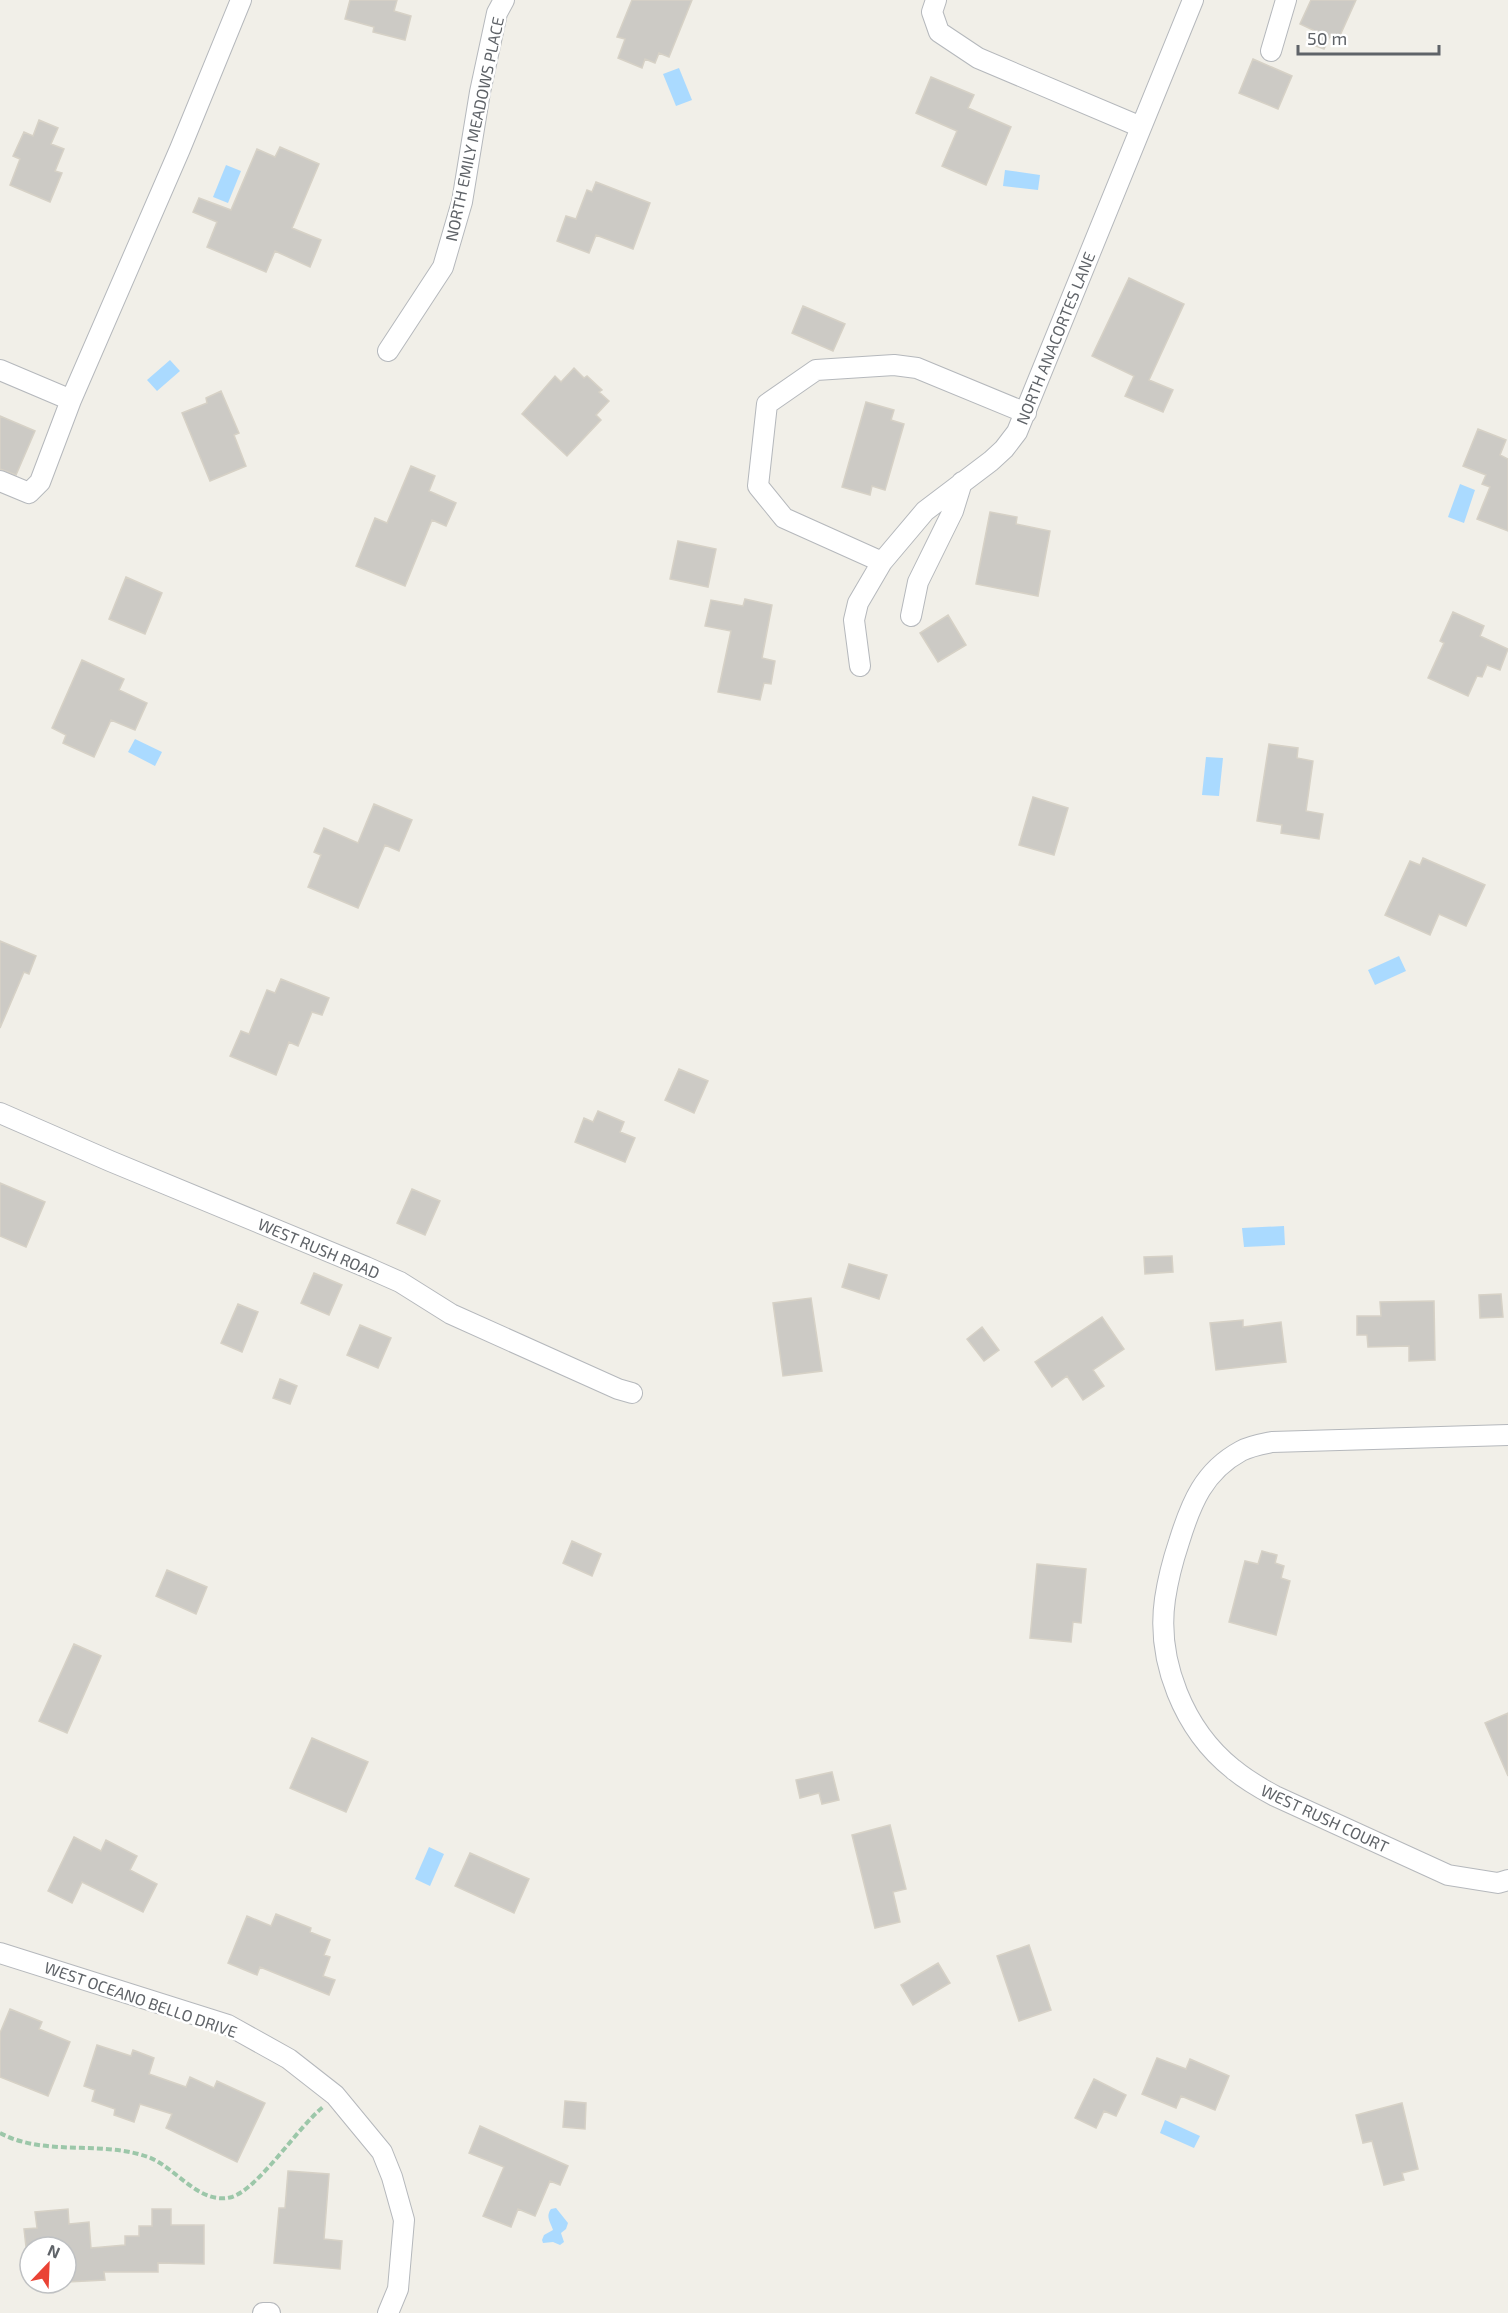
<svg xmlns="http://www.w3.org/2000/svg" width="1508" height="2313" font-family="'Exo 2',sans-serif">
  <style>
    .water { fill: #aadaff }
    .building { fill: #cccac5; stroke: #d6d1c6; stroke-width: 1.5 }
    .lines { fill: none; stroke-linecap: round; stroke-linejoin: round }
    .minor-casing { stroke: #b5b8bc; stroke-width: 22 }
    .path { stroke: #9cc7a9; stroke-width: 4; stroke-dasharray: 6 3; stroke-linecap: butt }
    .minor { stroke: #fff; stroke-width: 20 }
    .labels { text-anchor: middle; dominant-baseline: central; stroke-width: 5; stroke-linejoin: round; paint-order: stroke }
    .street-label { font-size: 16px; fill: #5f6368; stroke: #fff }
  </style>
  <rect width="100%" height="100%" fill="#f1efe8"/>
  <path class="water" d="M679,68L692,100L676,106L663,74Z
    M226,165L241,171L228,203L213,197Z
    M1005,170L1040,175L1038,190L1003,186Z
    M170,360L180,371L157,391L147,380Z
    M1460,484L1475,490L1464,523L1448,517Z
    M135,739L162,752L155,766L128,752Z
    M1206,757L1223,758L1219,796L1202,795Z
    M1399,956L1406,971L1375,985L1368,970Z
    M1284,1226L1285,1245L1244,1247L1242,1228Z
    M429,1847L444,1854L430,1886L415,1879Z
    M1165,2120L1200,2136L1194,2148L1160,2133Z
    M556,2208L568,2223L566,2229L561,2233L564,2242L560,2245L553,2242L543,2243L542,2240L544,2235L553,2230C551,2223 545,2217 551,2209Z"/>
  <path class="building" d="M350,0H397L394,11L411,16L405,40L373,32L374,27L345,19Z
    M632,0H692L669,57L659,53L655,63L645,59L642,68L618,58L625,39L617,37Z
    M1311,0H1356L1338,40L1330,36L1324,49L1308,43L1313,30L1300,24Z
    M1253,59L1292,76L1278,109L1239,93Z
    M931,77L974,95L968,108L1011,127L986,185L942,166L957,131L916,113Z
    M39,120L58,128L51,144L64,149L55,171L62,173L50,202L10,185L20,159L13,156L24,132L33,136Z
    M280,147L319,164L292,228L321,240L310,267L275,251L266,272L207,247L217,222L193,212L199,198L231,210L257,149L275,157Z
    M596,182L650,203L633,249L596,235L589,253L557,241L566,216L576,219L587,190L592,192Z
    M1129,278L1184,304L1149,380L1173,390L1163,412L1125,396L1134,376L1092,356Z
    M803,306L845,324L833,351L792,333Z
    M574,368L584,378L587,376L602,390L599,392L609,401L596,415L601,420L567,456L522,414L555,376L561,382Z
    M221,391L239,433L234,435L246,466L210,481L182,413L207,403L206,398Z
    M866,402L894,410L891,420L904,424L885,490L872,486L870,495L842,487Z
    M0,416L35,431L16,475L0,469Z
    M1478,429L1506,440L1500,455L1508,459V531L1477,519L1490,487L1482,484L1486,475L1463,466Z
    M411,466L435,476L429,491L456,503L446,526L432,520L405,586L356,566L375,518L387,523Z
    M990,512L1017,517L1016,524L1050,531L1038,596L976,584Z
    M678,541L716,549L708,587L670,579Z
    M126,577L162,593L145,634L109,619Z
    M745,599L772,605L762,658L775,661L771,684L764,683L760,700L718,692L731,631L705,626L711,600L743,606Z
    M1453,612L1484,626L1480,636L1508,649L1500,670L1487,665L1482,677L1477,676L1468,696L1428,678L1444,643L1440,641Z
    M948,615L966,645L938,662L920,633Z
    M82,660L124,679L119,690L147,703L135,730L111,720L94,757L63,743L66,735L52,728Z
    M1269,744L1298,748L1297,758L1313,761L1306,811L1323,814L1319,839L1281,833L1282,825L1257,821Z
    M1033,797L1068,808L1054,855L1019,845Z
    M374,804L412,820L399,851L385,845L358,908L308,887L321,855L314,852L324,828L358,843Z
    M1423,858L1485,885L1466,926L1439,914L1430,935L1385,915L1410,861L1420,865Z
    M0,941L36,956L29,974L24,972L0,1028Z
    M281,979L329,998L322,1015L312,1012L298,1046L289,1042L276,1075L230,1056L241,1031L249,1034L267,990L275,993Z
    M679,1069L708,1081L694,1113L665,1100Z
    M598,1111L624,1122L620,1132L635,1138L625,1162L575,1142L584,1118L593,1122Z
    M0,1183L45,1202L26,1247L0,1236Z
    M412,1189L440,1201L425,1235L397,1223Z
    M1172,1256L1173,1272L1145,1274L1144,1257Z
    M849,1264L887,1275L879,1299L842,1287Z
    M314,1273L342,1285L329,1315L301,1303Z
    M1501,1294L1503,1317L1480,1318L1479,1295Z
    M811,1298L822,1371L783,1376L773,1303Z
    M1434,1301L1435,1360L1409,1361V1346L1368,1347L1367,1335H1357V1316H1381L1380,1302Z
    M238,1304L258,1312L242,1352L221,1343Z
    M1102,1317L1124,1349L1093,1370L1104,1386L1083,1400L1067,1376L1052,1387L1035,1362Z
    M1243,1320V1327L1281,1322L1286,1362L1216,1370L1210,1323Z
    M360,1325L391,1338L378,1368L347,1355Z
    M982,1327L999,1350L984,1361L967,1339Z
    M280,1379L297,1386L290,1404L273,1398Z
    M572,1541L601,1554L592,1576L563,1563Z
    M1262,1551L1277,1555L1275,1563L1284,1566L1281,1578L1290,1581L1276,1635L1229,1622L1245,1561L1258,1564Z
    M1037,1564L1086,1569L1081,1623L1073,1622L1071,1642L1030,1638Z
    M167,1570L207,1587L196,1614L156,1596Z
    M74,1644L101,1656L67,1733L39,1721Z
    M1508,1713V1776L1485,1723Z
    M312,1738L368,1762L346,1812L290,1788Z
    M832,1772L839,1800L822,1804L819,1793L800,1798L796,1780Z
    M890,1825L906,1889L893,1892L900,1922L875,1928L852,1835Z
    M74,1837L101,1851L106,1840L137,1856L130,1870L157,1884L143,1912L82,1882L72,1903L48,1891Z
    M470,1853L529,1879L514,1913L455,1886Z
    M276,1914L311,1928L310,1932L330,1940L324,1955L330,1957L323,1976L335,1980L329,1995L260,1967L257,1975L228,1963L247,1916L271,1926Z
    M1029,1945L1051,2010L1019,2021L997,1956Z
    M938,1963L950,1983L913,2005L901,1985Z
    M10,2009L42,2022L39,2029L70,2042L48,2096L0,2077V2033Z
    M97,2045L131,2056L133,2050L154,2058L149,2074L186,2087L190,2077L214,2088L217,2081L265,2103L237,2162L166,2128L172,2114L140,2104L134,2122L114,2115L115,2109L92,2101L95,2090L84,2086Z
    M1157,2058L1186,2069L1190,2059L1229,2076L1215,2110L1181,2096L1176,2108L1142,2094Z
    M1094,2079L1126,2095L1116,2116L1104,2111L1096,2128L1075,2118Z
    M565,2101L586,2103L585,2129L563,2127Z
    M1402,2103L1418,2169L1402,2173L1404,2180L1384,2185L1372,2141L1363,2143L1356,2115Z
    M480,2126L568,2166L560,2185L550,2181L535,2216L518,2209L511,2227L483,2216L504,2167L469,2153Z
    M288,2171L329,2174L324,2239L342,2241L340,2269L274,2263L279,2208H285Z
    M68,2209L69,2224L89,2222L91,2248L125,2245V2236H139V2226H152V2209H171V2225H204V2264L158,2263V2272H104L105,2280L68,2282L66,2247H26L24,2229L37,2228L35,2212Z"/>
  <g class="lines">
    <g class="minor-casing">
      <path id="minor" d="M936,0L932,12L939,32L978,58L1141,127
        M1271,51L1286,0
        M388,351L443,267L462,202L480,92L497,13L504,0
        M0,370L71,400
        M0,481L29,493L40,482L71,400L180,149L241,0
        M882,562L784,518L758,486L767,404L816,370L894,365L917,368L1026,413
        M911,616L918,582L953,511L962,482
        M860,666L854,620L858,603L882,562L925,511L991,461L1004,449L1017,432L1193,0
        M0,1113L110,1161L366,1267L400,1282L451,1314L618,1389L632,1393
        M1508,1435L1272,1442C1262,1444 1250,1446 1241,1451C1204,1471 1191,1503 1179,1542C1173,1560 1168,1579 1165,1599C1156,1661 1184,1730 1233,1769C1246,1780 1260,1788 1275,1796L1448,1875L1498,1883L1508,1880
        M0,1953L228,2025L289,2059L335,2095L382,2152L392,2177L404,2220L398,2289L388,2313
        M263,2313H270"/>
    </g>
    <path class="path" d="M0,2133C45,2157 101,2140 148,2157C176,2167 199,2206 232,2197C259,2188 298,2127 323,2107"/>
    <use href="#minor" class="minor"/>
  </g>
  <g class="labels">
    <g class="street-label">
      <text transform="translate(474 129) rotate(-78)">NORTH EMILY MEADOWS PLACE</text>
      <text transform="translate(1055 338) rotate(-68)">NORTH ANACORTES LANE</text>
      <text transform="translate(319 1248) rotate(23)">WEST RUSH ROAD</text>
      <text transform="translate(1325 1818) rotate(25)">WEST RUSH COURT</text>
      <text transform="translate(141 1999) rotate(19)">WEST OCEANO BELLO DRIVE</text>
    </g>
  </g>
  <g transform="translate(48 2265) rotate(23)"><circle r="28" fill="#ffffff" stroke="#bfc1c3" stroke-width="1.5"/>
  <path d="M0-4.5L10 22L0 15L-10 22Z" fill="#ea4335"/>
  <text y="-9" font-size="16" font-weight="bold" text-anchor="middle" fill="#5f6368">N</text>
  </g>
  <path d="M1298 45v9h141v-9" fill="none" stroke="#5f6368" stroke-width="3"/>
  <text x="1307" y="45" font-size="18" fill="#5f6368" stroke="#ffffff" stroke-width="4.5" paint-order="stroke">50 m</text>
</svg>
